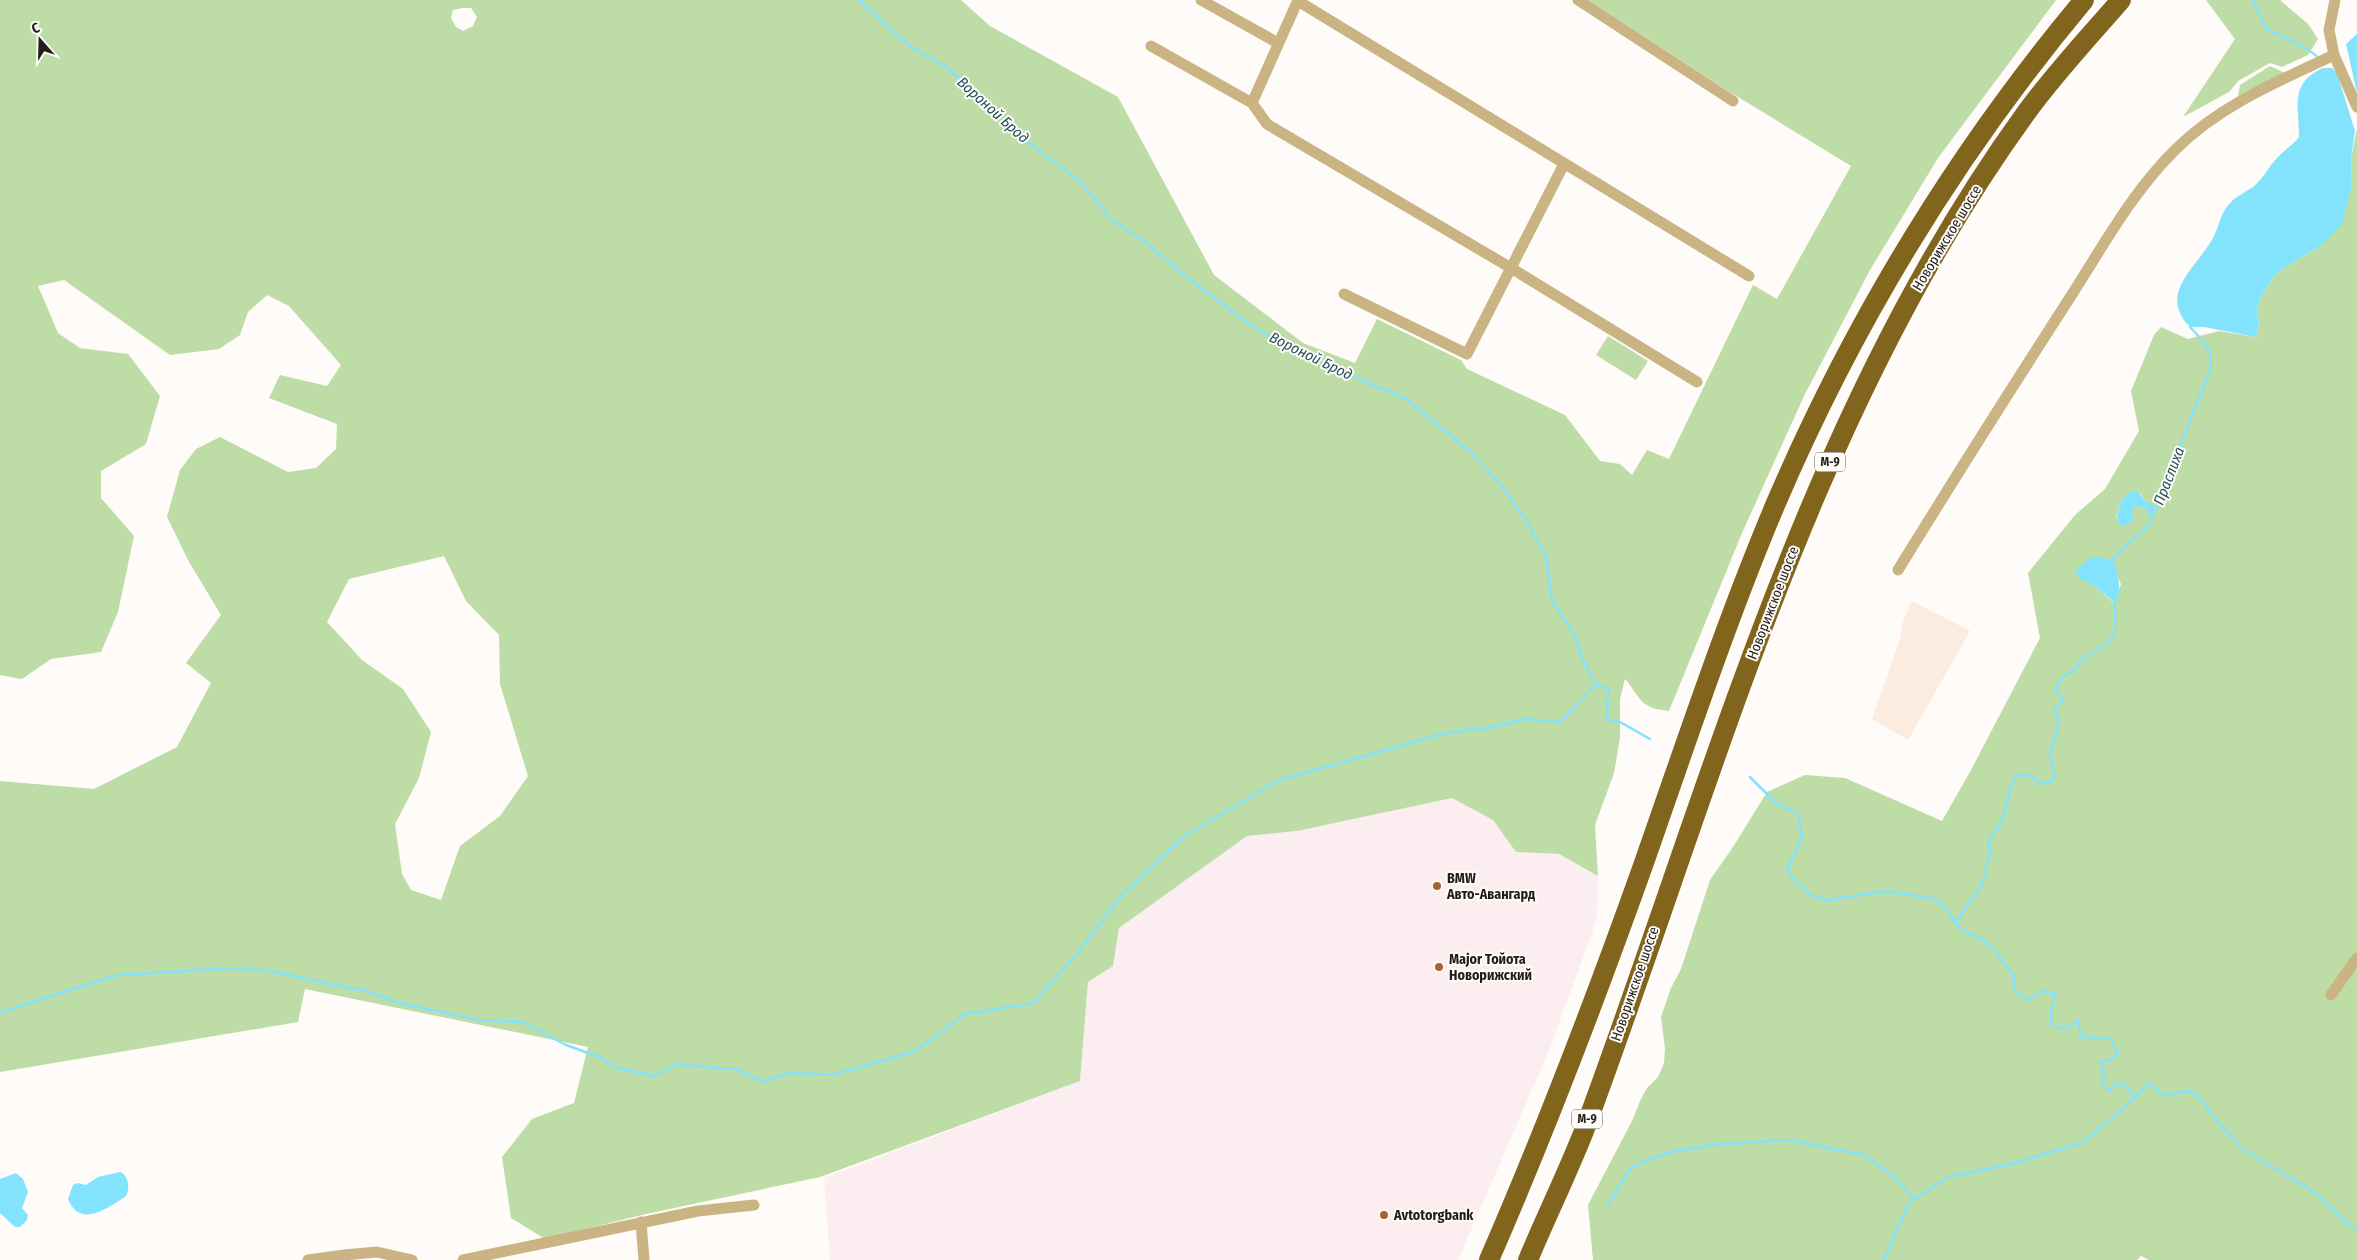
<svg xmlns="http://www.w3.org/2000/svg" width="2357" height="1260" font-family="'Fira Sans Condensed',sans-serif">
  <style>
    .commercial { fill: #fcedf1 }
    .built { fill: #fcebdf }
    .green { fill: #bedca6; fill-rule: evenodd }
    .water { fill: #83e3fc }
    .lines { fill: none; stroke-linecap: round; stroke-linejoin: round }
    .stream { stroke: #83e3fc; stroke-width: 2.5 }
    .minor { stroke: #cbb483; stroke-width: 11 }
    .motorway { stroke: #82651d; stroke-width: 20 }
    .poi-dot { fill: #a66332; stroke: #fefbf8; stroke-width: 2 }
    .labels { text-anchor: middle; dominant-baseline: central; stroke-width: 4; stroke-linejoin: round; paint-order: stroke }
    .shield { fill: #fefbf8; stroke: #63605c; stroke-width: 1 }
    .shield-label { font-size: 12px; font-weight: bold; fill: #211d19 }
    .street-label { font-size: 14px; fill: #211d19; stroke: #fefbf8 }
    .poi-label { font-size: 14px; font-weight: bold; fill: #211d19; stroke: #fefbf8; text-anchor: start }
    .water-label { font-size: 15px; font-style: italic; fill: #25505b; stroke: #fefbf8 }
  </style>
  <rect width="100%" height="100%" fill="#fefbf8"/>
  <path class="commercial" d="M1452,798L1493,820L1516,852L1559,854L1598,876L1597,919L1550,1048L1458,1260H830L824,1178L1080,1081L1088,982L1113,966L1119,928L1247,836L1297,831Z"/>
  <path class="built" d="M1912,601L1970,631L1908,740L1872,719L1900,639L1903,621Z"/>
  <path class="green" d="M0,0H961L990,26L1118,97L1214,275L1303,343L1355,363L1377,319L1461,360L1467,369L1565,415L1600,461L1620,464L1632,475L1647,450L1669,459L1753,285L1777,299L1851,166L1725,89L1588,0H2056L1938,158L1870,270L1804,396L1742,533L1669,711C1639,708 1642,699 1625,679L1620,699V738L1614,773L1595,825L1598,876L1559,854L1516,852L1493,820L1452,798L1297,831L1247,836L1119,928L1113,966L1088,982L1080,1081L820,1177L646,1214L545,1239L511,1218L502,1157L532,1119L574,1103L588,1047L305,989L298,1022L0,1072V781L94,789L177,747L211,683L186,663L221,615L189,562L167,517L180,470L196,449L220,437L288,472L316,468L336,449L337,424L269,398L280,375L327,386L341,365L289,306L267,295L248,312L240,335L219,349L170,355L64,280L38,286L58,333L80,348L128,354L160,396L146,444L101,471V498L134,536L118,612L101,652L51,659L22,679L0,675ZM462,8H471L477,17L473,26L463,31L456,27L451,18L453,10ZM444,556L466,601L499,635L500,684L528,776L500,816L460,846L441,900L411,890L402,874L395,824L419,778L431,732L403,689L362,660L327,622L349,579Z
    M2206,0H2280L2308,24L2318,39L2308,55L2282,67L2270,63L2238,81L2229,92L2183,117L2235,39Z
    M2270,66L2285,73L2238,96L2240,85Z
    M2357,129V1260H2149L2141,1256L2137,1260H1593L1588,1205L1633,1119L1640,1101L1647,1088L1658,1077L1664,1063L1665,1048L1661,1017L1671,988L1681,969L1710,880L1733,847L1767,792L1805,775L1845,778L1942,821L1971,770L2040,638L2028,573L2075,515L2105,489L2139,431L2131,391L2154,335L2161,327L2188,339L2219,331L2256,337L2259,323L2257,310L2261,297L2276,273L2323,244L2352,185L2351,158ZM2140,493L2146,502L2148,516L2147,509L2135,506L2132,507L2130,511L2134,517L2129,523L2116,518C2123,500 2117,496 2140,493ZM2116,563V575L2121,584L2114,603L2096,587Z
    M1608,336L1648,361L1636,380L1596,355Z"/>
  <path class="water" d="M2357,34V93L2346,44Z
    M2323,68H2332L2337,73L2355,131L2351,158L2352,184L2342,224L2323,244L2276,273L2261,297L2257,310L2259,323L2256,337L2204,327H2190C2156,293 2199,266 2214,236C2220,224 2221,211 2231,202C2237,196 2246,192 2253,187C2264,178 2270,164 2280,155C2287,148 2293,145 2299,137C2299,107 2289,83 2323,68Z
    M2137,490L2146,502L2153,504L2154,511L2148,516L2147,509L2135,506L2131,511L2134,517L2129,523L2123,526L2119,524C2115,518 2118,516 2119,509C2120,498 2126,494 2137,490Z
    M2102,557L2116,563C2116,581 2124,585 2115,603L2096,587L2079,578L2075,570L2091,558Z
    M120,1172C129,1176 130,1188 126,1196C108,1208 80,1229 68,1199L73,1185L77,1183L86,1185L98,1177Z
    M16,1173L23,1179L28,1192L22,1208L28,1215L27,1220L20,1227H15L0,1213V1179Z"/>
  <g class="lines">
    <path class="stream" d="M859,0L907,44L946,67L981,97L1009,128L1081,182L1112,220L1147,243L1180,272L1252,326L1289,349L1406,399L1472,453L1501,485L1526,520L1546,557L1552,600L1575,636L1582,657L1596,685L1609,689L1606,719L1620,722L1650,739
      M2253,0L2266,29C2275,32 2316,52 2319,59
      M2111,562V560L2148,526L2170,483L2181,443L2211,368L2210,353L2203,341L2190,327L2192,324
      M1750,777L1778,805L1790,809L1798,814L1802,837L1787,870L1796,882L1810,895L1825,900L1888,891L1935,899L1947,909L1955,923L1967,933L1982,939L1993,949L2013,974L2015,990L2028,1000L2041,991L2056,994L2051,1010V1025L2065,1029L2078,1021L2081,1037L2111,1039L2118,1054L2111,1059L2100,1063L2105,1073L2102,1083L2109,1091L2116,1083L2126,1085L2131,1095H2139L2148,1082L2163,1095L2191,1091L2203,1102L2222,1127L2244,1150L2313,1191L2350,1226L2357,1227
      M1955,923L1982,884L1990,854L1989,841L2004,817L2010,788L2016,776L2029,774L2041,784L2055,780L2050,754L2059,722L2054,709L2064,700L2055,690L2062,678L2074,670L2082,659L2106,644L2115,633V600
      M0,1012L118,975L233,968L269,971L371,992L399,1003L479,1020L523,1022L566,1045L602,1058L616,1068L656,1076L679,1062L681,1065L735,1069L762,1081L791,1073L832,1075L916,1051L965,1014L1033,1003L1076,955L1123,894L1186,835L1279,780L1446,733L1493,727L1525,719L1560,722L1596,685
      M1608,1204L1632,1167L1670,1152L1719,1144L1790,1140L1864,1155L1896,1178L1914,1199
      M1884,1260L1907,1207L1914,1199L1948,1177L2015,1163L2084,1142L2138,1095"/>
    <path class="minor" d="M1201,0L1278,43
      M1298,0L1252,103L1267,124L1511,268L1697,382
      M1578,0L1733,101
      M2335,0L2329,30L2334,55L2357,107
      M1298,1L1749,276
      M1151,46L1252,103
      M1344,294L1467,354L1564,164
      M1898,570C1954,479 2011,389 2069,299C2102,248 2132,192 2176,149C2220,105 2279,81 2334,55
      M2331,995L2357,958
      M641,1222L644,1260
      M308,1260L344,1255
      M345,1260L344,1255L377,1252L412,1260
      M463,1260L698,1211L754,1205"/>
    <path class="motorway" d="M1489,1260C1546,1129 1597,995 1645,860C1687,740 1727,619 1776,503C1854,321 1957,152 2084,0
      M1528,1260C1546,1217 1567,1174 1584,1131C1713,785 1806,416 2026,113C2055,73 2089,37 2121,0"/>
  </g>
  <g class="poi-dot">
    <circle cx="1437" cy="886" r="5"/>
    <circle cx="1439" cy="967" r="5"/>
    <circle cx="1384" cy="1215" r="5"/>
  </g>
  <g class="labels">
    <g class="shield">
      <rect x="1815" y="452.5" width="30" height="19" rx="4"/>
      <rect x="1572" y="1109.5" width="30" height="19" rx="4"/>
    </g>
    <g class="shield-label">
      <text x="1830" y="462">М-9</text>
      <text x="1587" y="1119">М-9</text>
    </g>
    <g class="street-label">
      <text transform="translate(1947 238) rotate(-59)">Новорижское шоссе</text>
      <text transform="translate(1773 603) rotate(-69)">Новорижское шоссе</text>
      <text transform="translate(1635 984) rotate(-71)">Новорижское шоссе</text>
    </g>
    <g class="poi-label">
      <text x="1447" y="878">BMW<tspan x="1447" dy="16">Авто-Авангард</tspan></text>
      <text x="1449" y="959">Major Тойота<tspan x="1449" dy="16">Новорижский</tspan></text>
      <text x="1394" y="1215">Avtotorgbank</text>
    </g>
    <g class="water-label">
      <text transform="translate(993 110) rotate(42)">Вороной Брод</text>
      <text transform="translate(1311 356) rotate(26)">Вороной Брод</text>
      <text transform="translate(2169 476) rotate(-69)">Праслиха</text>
    </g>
  </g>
  <g transform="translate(40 40) rotate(340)" stroke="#fefbf8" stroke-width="4" paint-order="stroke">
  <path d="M0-4L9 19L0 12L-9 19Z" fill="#211d19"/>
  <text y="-8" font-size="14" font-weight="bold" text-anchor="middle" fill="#211d19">С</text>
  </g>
</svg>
